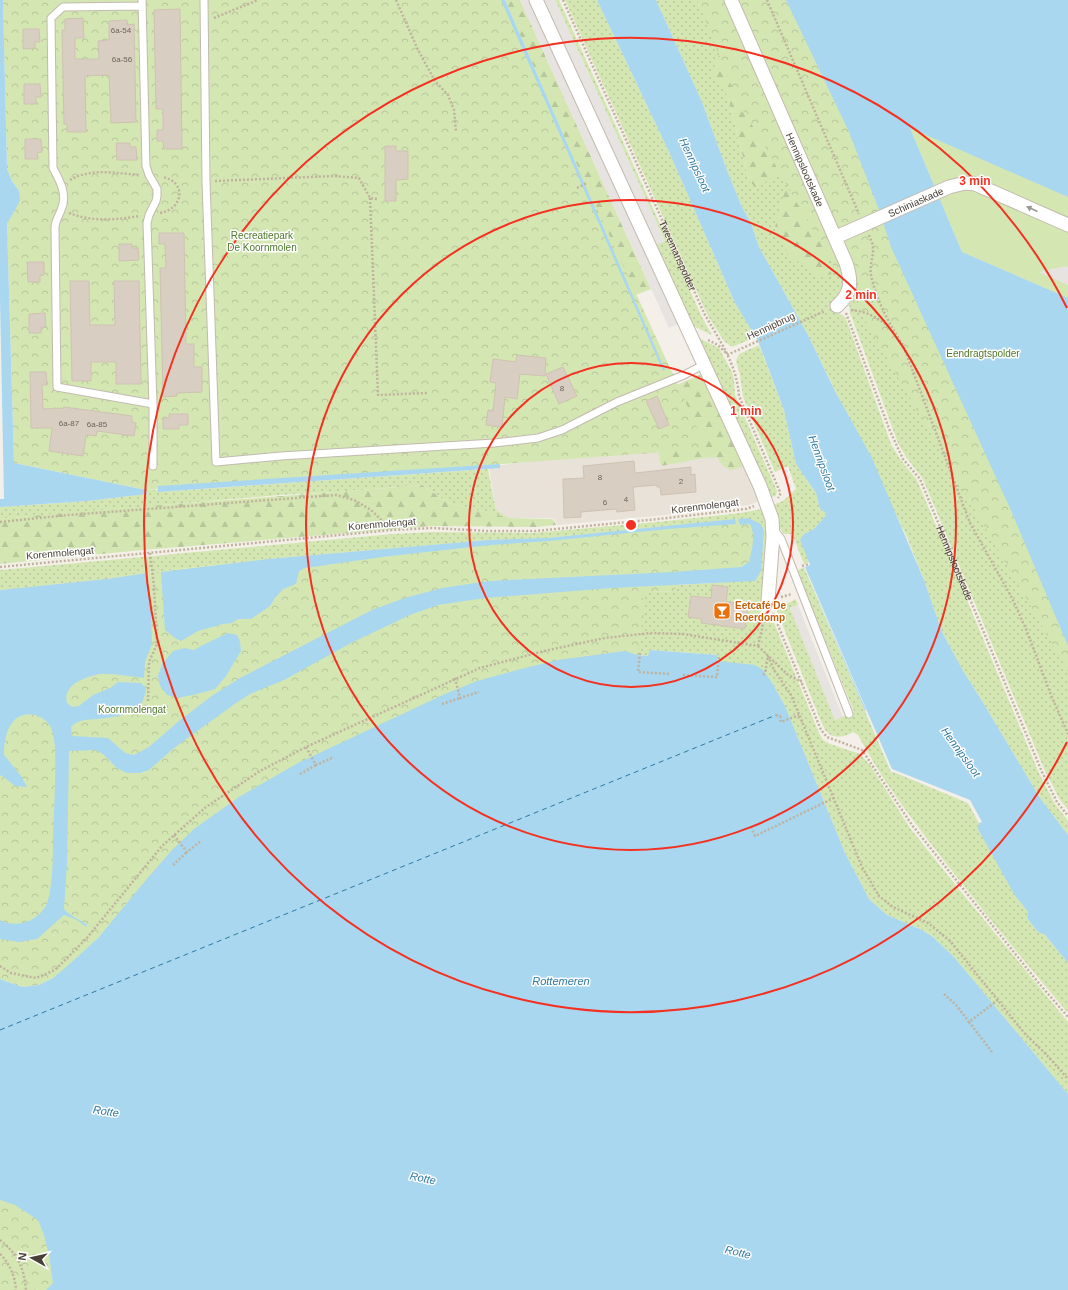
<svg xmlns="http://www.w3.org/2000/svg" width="1068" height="1290" font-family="Helvetica,sans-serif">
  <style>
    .residential { fill: #e8e2d8 }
    .grass { fill: url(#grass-dots); fill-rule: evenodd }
    .forest { fill: url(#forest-firs) }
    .park { fill: url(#park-crowns) }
    .pitch { fill: #d4e7b3 }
    .parking { fill: #e6e3e1 }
    .water { fill: #a8d7ef }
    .pier { fill: #f4f0e9 }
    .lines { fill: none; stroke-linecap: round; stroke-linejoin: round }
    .ferry { stroke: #2f7aa2; stroke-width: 1; stroke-dasharray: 5 4; stroke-linecap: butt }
    .building { fill: #d9cec2; stroke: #d0c2b2 }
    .lane-casing { stroke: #c3baaf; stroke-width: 9 }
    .street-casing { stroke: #c3baaf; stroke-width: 15 }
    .path { stroke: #c1b29d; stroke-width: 2.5; stroke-dasharray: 2 2; stroke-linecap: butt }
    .lane { stroke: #fff; stroke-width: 7 }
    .street { stroke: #fff; stroke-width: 13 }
    .oneway { fill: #9a9692 }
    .ring { fill: none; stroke: #f53020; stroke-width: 2 }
    .labels { text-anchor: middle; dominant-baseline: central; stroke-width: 3; stroke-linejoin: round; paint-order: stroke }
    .number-label { font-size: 8px; fill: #6c645a }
    .street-label { font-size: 10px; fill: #484038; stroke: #fff }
    .park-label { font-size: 10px; fill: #4f792b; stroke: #fff }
    .food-label { font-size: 10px; font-weight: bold; fill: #c56008; stroke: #fff; text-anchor: start }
    .water-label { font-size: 11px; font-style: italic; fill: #2f7aa2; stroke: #fff }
    .centre { fill: #f53020; stroke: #fff; stroke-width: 2 }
    .ring-label { font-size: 12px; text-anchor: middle; font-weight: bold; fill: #f53020; stroke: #fff; stroke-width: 3; stroke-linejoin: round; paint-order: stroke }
  </style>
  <defs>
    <pattern id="grass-dots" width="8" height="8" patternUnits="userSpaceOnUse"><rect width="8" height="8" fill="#d4e7b3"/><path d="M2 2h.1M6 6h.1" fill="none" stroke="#b8c79b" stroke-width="1.8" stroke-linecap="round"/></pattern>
    <pattern id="forest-firs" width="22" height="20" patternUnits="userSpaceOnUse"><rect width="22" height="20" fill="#d4e7b3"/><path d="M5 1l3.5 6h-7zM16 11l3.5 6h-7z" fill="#b8c79b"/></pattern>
    <pattern id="park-crowns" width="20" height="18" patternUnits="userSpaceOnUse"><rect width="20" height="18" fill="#d4e7b3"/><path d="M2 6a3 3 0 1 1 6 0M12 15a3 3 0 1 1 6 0" fill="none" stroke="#b8c79b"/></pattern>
  </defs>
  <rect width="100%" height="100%" fill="#f4f0e9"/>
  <path class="residential" d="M600,451L717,454L746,466L759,495L757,502L749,505L666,515L557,525L554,518H510L496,510L489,467L560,457Z"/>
  <path class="grass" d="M555,0H559L702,317L712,335L689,324L654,246L665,241Z
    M565,0H597L670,154L735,303L756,337L732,347L724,341L708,316Z
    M656,0H786L849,132L1068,646V810L1060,800L1045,771L923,479L906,457L898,443L850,313L849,303L845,307L836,312L844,316L846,319L891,444L900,459L917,480L1039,773L1055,804L1068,821V835L1040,798L982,701L962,669L942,632L924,580L907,537L808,335L759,247L751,223L742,207L728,173L702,102ZM728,97L757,189L749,181Z
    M695,336L719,348L732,372L734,379L735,395L777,491L776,496L768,498Z
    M759,345L784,410L796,464L816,493L820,509L827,514L814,529L804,534L809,562L804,564L792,534H783L770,506L783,501L796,489L788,466L775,472L743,397L740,375L736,361L739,354Z
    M488,469L496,510L510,518L449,503L422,485L336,492L279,495L0,519V507L87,501L146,494V490H158V492Z
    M762,509L768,529L762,614L771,615L819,733L823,740L830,744L860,754L870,765L910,828L958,888L1068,1022V1094L954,957L933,937L922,930L887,915L869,899L845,853L785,706L771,681L717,661V655L650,650L649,656L637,655L0,979L90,843L651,591L675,592V585L748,581L738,519L548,538L489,540L268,559L129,575L107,579L0,590V570L392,534L432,532L533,533L667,521L740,513Z
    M804,567L891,772L896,773L969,803L1007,881L1028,912L1027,918L1038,932L1045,935L1068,963V1013C1027,965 988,917 949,867C916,825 883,782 858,735L853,732C845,737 835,739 828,733C825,731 824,727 822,724L776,609L796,599L798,605L790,608L835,720L854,712L797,571Z"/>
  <path class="forest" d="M505,0H520L651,289L633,296Z
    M730,45L784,168L757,189L749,181L728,97L713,74L716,59Z
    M785,189L796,201L824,245L832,274L820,277L788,255L775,227Z
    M700,375L708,380L746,466L730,470L723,466L717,457L704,458L661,466L658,448L667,389Z
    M422,485L449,503L510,518L553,519L556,525L536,527L431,526L132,551L0,564V519C141,505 282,497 422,485Z"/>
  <path class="park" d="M3,0H502L707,449L146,490L14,463L7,222L14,212L19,191L12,181L7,169Z
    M697,0H786L849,132L962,252L1068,298V671L736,97Z
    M738,519L740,525L750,524C756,535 752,550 749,562L741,567L675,585V592L651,591L642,596L645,606L637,655L625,651L558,660L521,669L477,681L298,763L239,797L212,816L172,850L146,880L98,938L64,970L53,978L39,985L22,987L0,979V590L107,579L129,575L268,559L489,540L548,538Z
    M0,1169L142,1290H0Z"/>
  <path class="pitch" d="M786,0H1068V298L962,252L910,128L849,132Z"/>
  <path class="parking" d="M520,0H530L678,324L669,328Z
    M543,0H555L665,241L654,246Z
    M1066,266L1068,268V285L1039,272Z
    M798,605L843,717L835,720L790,608Z"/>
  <path class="water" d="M0,0H3L7,169L12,181L19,191L20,200L14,212L7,223L14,463L146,490L147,494L87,501L0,507V499H4L0,298Z
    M501,0H505L665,370L663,371Z
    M597,0H656L702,102L728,173L742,207L751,223L759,247L808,335L835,391L872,458L924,580L942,632L962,669L982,701L1040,798L1068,835V963L1045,935L1038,932L1027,918L1028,912L1014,894L978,829L979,823L969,803L896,773L891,772L803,564L809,562L800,540L804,534L814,529L827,514L820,509L816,493L796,464L784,410L758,341L735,303L670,154Z
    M786,0H1068V197L910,128L962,252L1068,298V646L1009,506L891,247L879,210L849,132Z
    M500,464V468L158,492V486Z
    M748,518L761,524L764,531L761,571L755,581L612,588L485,598L438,605L410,615L351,643L284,680L250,694L236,703L174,748L149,770L140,773H127L117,768L103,754L96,750L69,751L67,864L64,909C68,915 81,920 87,925L86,927L77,920L64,915L37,939L19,942L0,939V920C14,928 33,923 43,910C46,907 48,900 49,896C53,877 53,857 53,838C54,809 56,779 55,749C55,744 53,730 50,726C42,713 22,709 12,723C5,732 4,745 4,755L21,776L27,787L15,786L1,775L0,776V590L107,579L147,573L151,612L152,644L145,662L144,678C134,677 110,673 100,674C85,677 62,685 67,703L72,707L79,706L93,695L110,688L118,682L141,683L146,688C145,695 144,701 139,706C129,715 111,718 97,719C87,720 78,719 71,727L72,736L108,738L125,753L134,755L149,747L179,721L213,695L240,678L372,610L405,598L442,588L489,581L673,572L741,567L749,562C752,550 756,535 750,524L740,525L738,519Z
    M735,519L736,524L668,529L549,541L490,545L382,557L305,568L299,571L296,584L283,589L275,598L270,606L251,619H238L232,623L223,624L198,631L181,641L175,638L165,630L161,572L268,559L489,540L548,538Z
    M228,633L237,635L240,642L241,651L226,676L215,689L197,694L178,698L167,695L160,686L158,676L162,664L173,651L185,648L194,650L203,645Z
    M650,650L717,655V661L755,665L763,670L771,681L785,706L845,853L869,899L887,915L922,930L933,937L954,957L1068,1094V1290H46L53,1283L49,1255L44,1235L38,1220L15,1205L0,1200V979L22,987L39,985L53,978L64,969L98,938L146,880L172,850L194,829L239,797L298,763L445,694L477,681L521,669L558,660L625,651L637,655L648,656Z"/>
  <path class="pier" d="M809,562L810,565L805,567L892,769L970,800L982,822L979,823L968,803L896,773L891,772L865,711L866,710L804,567L802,568L801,565Z"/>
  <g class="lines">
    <path class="ferry" d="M0,1030L776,715"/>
  </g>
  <path class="building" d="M180,9L182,149H164L163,141H157V130H163V109H156L154,10Z
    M83,18L84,38H75V59H99L98,41L109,40V21L127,20V25L134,24L136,122L111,123L109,75L85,76L86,132H67V124H64L62,30H65V19Z
    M23,29H39L40,42H35V48L23,49Z
    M24,84H40L41,97H36V104H24Z
    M25,139H41L42,152L37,153L38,159H25Z
    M116,143H130V147H136L137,160H117Z
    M385,146H396V151H408V179L396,180V201H385Z
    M159,233H184L186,344H194V367H202V392L177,393V396L163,397L160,268H166L165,244H159Z
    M119,244H132V248H138L139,260L119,261Z
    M27,262H44V275H40V282H28Z
    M70,281H89L90,325H115L114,281H139L141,384H116V362H91V381H72Z
    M45,313L46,327H41V333H29V314Z
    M517,355L546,358L545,376L520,374L517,399L505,397L502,427L486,425L488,410L493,411L496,383L490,382L493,359L516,362Z
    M563,367L577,396L559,404L546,374Z
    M30,372H46L47,385H42L43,409L64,408V407L132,416V422L136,423L134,436L97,431L96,436L86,435L83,456L49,451L52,428H31Z
    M657,396L669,425L659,429L646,401Z
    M169,414H188V425H179V429H163V418H169Z
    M634,461L635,473L691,467V475L695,474L696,492L661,495L660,487H657V485L633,487L635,510L617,512L616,509L581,512V517L564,518L563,479L584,478L583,466Z
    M712,585L728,587L726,602L738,603V606L748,607L745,629L701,623L702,619L688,617L691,596L711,598Z"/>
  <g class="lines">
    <g class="lane-casing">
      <path id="lane" d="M142,0L146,166L149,175L157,189V196L156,201L149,215L147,223L153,404
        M204,0L206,181L216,462L281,456L494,443L538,438L562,430L617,402L684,375L703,365
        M142,6L63,7L51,18L53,168C60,181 68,195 61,210C59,216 55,221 55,228L57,387L153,404V466
        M774,530L781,539L849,714"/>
    </g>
    <g class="street-casing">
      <g id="street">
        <path d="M536,0L760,486L772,519L773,536L768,601"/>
        <path id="s3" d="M731,0L846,263C852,281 852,293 837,306"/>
        <path id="s4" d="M836,237L949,187L965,183L975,184L1068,225"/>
      </g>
    </g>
    <g class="path">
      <path d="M396,0L418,50L435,81L448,95L454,110L456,132"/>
      <path id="s1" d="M563,0L705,315C720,341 737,365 739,396L780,492V495L778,498"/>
      <path d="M767,0L859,214"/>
      <path d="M214,18L258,0"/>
      <path d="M70,180C90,168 116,173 139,175"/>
      <path d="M215,181L334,176L359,178L370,198L377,199"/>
      <path d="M577,188L587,183"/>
      <path d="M370,198L378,395L427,393"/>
      <path d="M69,213C92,222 116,220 139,216"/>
      <path d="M160,213C184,209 187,181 162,177"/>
      <path d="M869,235C870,239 873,243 873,247C874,256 869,265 871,275C876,299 889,324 903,345L970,523L1012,598L1026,629L1051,695L1068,734"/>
      <path d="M851,310C867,311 879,319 891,328"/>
      <path id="s2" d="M846,313L890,431L903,459L920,479L1042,772L1057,802L1068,816"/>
      <path d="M708,340L718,345L726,353"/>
      <path d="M727,355L825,311"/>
      <path d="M0,522L68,515L336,495L354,500L371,510L392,530"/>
      <path d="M802,566L809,564"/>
      <path d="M0,567L392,530L432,528L488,531H536L658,519L746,509L754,506"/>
      <path d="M781,597L792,594"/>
      <path d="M773,613L821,730L827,737L862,750L912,825L1037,981L1068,1017"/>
      <path d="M758,646L787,674L802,682"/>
      <path d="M758,646L766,612"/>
      <path d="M640,653L638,672L670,674"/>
      <path d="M768,656L774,670L791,695L862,867L879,896L893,907L928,923L950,941L1026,1035L1045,1053L1068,1079"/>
      <path d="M683,675L717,677L719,655"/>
      <path d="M763,675L765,673L768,656"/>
      <path d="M455,678L460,698L479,692"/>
      <path d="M148,701L149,662L157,644L154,586L150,553"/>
      <path d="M442,704L460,698"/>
      <path d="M776,715L780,716L781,722L799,715"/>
      <path d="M306,747L316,765L334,757"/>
      <path d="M300,774L316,765"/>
      <path d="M751,827L755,836L834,798"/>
      <path d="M174,835L187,852L201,841"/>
      <path d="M173,865L187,852"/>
      <path d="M0,966L11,973L36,978L55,970L86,939L162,846L206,807L260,771L306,747L480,668L544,651L605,638L651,633L683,634L758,646"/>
      <path d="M944,994L957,1006L969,1022"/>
      <path d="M992,1052L969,1022L998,1000"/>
      <path d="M0,1240C18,1254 24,1268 26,1290"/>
      <path d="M0,1254C10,1264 15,1276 16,1290"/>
    </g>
    <use href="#lane" class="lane"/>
    <use href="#street" class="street"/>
  </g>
  <defs><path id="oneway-solid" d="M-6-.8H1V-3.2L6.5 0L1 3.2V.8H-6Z"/></defs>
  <use class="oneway" href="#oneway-solid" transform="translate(1032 209) rotate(-156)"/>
  <g class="ring">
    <circle cx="631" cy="525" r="162"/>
    <circle cx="631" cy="525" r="325"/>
    <path d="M1067 742A487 487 0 1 1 1067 308"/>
  </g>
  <defs>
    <g id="bar-square" transform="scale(0.9)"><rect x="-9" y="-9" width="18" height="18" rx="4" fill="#e8710a" stroke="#fff"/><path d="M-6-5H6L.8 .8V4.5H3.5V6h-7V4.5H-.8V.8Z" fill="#fff"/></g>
  </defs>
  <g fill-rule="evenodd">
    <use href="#bar-square" x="722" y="611"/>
  </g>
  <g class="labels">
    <g class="number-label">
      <text x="121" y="30">6a-54</text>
      <text x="122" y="59">6a-56</text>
      <text x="562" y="388">8</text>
      <text x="69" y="423">6a-87</text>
      <text x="97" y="424">6a-85</text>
      <text x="600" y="477">8</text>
      <text x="681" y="481">2</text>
      <text x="626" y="499">4</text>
      <text x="605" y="502">6</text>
    </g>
    <g class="street-label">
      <text stroke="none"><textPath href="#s3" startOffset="185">Hennipslootskade</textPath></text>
      <text stroke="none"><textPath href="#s4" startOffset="87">Schiniaskade</textPath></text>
      <text stroke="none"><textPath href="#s1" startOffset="280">Tweemanspolder</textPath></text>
      <text transform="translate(771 326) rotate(-25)">Hennipbrug</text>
      <text transform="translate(705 506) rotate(-7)">Korenmolengat</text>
      <text transform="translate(382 524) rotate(-5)">Korenmolengat</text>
      <text transform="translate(60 553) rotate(-5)">Korenmolengat</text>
      <text stroke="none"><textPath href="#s2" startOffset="274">Hennipslootskade</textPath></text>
    </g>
    <g class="park-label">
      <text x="262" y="235">Recreatiepark<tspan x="262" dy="12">De Koornmolen</tspan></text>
      <text x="983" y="353">Eendragtspolder</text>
      <text x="132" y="709">Koornmolengat</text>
    </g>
    <g class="food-label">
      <text x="735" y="605">Eetcafé De<tspan x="735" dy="12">Roerdomp</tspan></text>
    </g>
    <g class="water-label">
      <text transform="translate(695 165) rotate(65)">Hennipsloot</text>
      <text transform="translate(822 463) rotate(70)">Hennipsloot</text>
      <text transform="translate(961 752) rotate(54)">Hennipsloot</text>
      <text x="561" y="981">Rottemeren</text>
      <text transform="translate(106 1111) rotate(9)">Rotte</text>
      <text transform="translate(423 1178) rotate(12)">Rotte</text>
      <text transform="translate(738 1252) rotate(14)">Rotte</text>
    </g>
  </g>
  <circle cx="631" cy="525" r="6" class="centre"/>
  <g class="ring-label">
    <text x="975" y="185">3 min</text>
    <text x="861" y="299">2 min</text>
    <text x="746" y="415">1 min</text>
  </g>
  <g transform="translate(32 1258) rotate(278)" stroke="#ffffff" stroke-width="3" paint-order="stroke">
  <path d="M0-3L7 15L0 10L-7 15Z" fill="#484038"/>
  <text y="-6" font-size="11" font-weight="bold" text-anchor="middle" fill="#484038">N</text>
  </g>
</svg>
